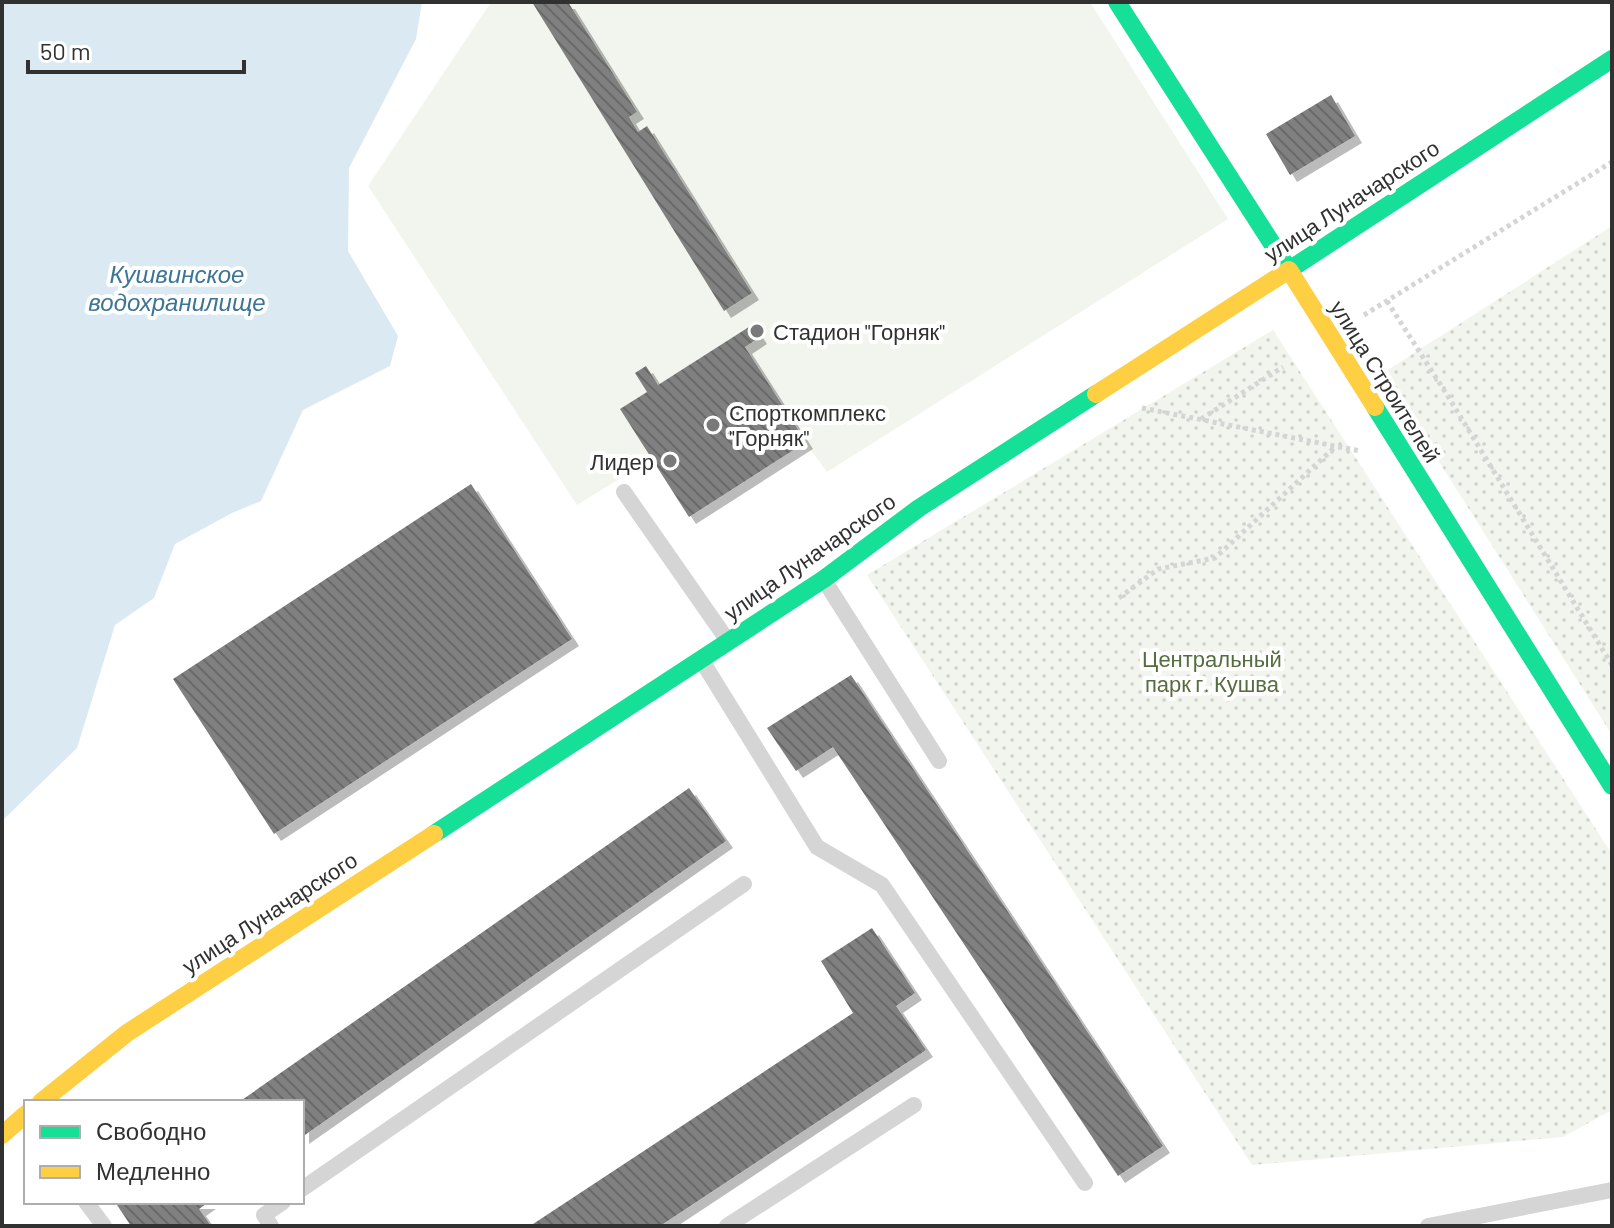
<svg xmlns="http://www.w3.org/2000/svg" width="1614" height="1228" font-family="Barlow,sans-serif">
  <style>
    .grass { fill: url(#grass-dots) }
    .pitch { fill: #f2f5ed }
    .water { fill: #dbeaf2 }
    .building { fill: url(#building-back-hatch); filter: url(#shadow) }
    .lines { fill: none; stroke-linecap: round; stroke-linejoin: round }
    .path { stroke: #d5d5d5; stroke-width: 5; stroke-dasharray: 4 4; stroke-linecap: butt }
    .lane { stroke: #d5d5d5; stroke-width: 16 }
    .fast { stroke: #16e098; stroke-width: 18 }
    .slow { stroke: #ffcf43; stroke-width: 18 }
    .poi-dot { fill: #797979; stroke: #fff; stroke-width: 3 }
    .labels { text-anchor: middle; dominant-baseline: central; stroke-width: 8; stroke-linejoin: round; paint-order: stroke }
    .street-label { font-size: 22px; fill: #313131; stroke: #fff }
    .poi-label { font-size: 22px; fill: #313131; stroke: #fff; text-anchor: start }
    .park-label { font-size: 22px; fill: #556d3e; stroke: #fff }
    .water-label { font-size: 24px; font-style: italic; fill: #3e7494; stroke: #fff }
  </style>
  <defs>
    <pattern id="grass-dots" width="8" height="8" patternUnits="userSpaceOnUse" patternTransform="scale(2)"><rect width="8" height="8" fill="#f2f5ed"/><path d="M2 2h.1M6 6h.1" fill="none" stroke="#d0d2cc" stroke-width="1.8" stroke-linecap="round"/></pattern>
    <pattern id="building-back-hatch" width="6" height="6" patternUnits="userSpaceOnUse" patternTransform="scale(2)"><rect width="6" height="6" fill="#808080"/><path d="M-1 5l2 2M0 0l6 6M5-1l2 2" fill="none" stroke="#696969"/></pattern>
    <filter id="shadow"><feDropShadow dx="7" dy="7" stdDeviation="0" flood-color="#0004"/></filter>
  </defs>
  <rect width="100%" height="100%" fill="#fff"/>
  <path class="grass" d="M1612,226V735L1383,373Z
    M1273,330L1612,854V1110L1563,1137L1252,1165L867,575Z"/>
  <path class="pitch" d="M491,2H1090L1228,219L827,472L805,442L689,517L652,459L577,505L368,186Z"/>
  <path class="water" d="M2,2H422L416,39L349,168L348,251L398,336L390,366L303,410L261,501L232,513L175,544L154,598L115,625L77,748L2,821Z"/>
  <path class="building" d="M532,2H568L637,112L629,117L638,132L647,126L752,293L724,311Z
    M1331,95L1355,136L1290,175L1266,134Z
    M752,325L760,337L745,347L806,442L689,517L620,409L647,392L635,373L646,366L658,385Z
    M471,484L572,639L274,834L173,679Z
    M851,675L1163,1146L1118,1176L833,747L796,771L767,728Z
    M689,788L726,841L302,1137V1102H239Z
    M872,928L915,993L896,1006L926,1050L660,1226H530L853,1013L821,961Z
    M115,1202H209L199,1209L211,1226H131Z"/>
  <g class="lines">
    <path class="path" d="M1387,301L1449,398L1612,665
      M1364,315L1612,162
      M1142,408L1360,451
      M1201,419L1283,367
      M1119,598L1158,569L1215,558L1335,447"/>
    <path class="lane" d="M624,492L728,641
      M824,580L939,761
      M702,661L817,847L882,885L1085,1183
      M302,1189L744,884
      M86,1202L104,1226
      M271,1226L264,1215L283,1202
      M727,1226L914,1105
      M1428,1226L1612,1190"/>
    <path class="fast" d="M1117,2L1289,270L1612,59
      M1375,407L1612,786
      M434,834L824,579L919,508L1096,394"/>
    <path class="slow" d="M1096,394L1289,270L1375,407
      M41,1102L127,1033L434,834
      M2,1135L26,1114"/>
  </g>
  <g class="poi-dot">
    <circle cx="757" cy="331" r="8"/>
    <circle cx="713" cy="425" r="8"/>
    <circle cx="670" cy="461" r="8"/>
  </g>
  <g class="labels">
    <g class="street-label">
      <text transform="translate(1351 200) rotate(-33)">улица Луначарского</text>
      <text transform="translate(1386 381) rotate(58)">улица Строителей</text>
      <text transform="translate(809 556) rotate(-35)">улица Луначарского</text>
      <text transform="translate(269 912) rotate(-33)">улица Луначарского</text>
    </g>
    <g class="poi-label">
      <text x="773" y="331">Стадион "Горняк"</text>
      <text x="729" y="412">Спорткомплекс<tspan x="729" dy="25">"Горняк"</tspan></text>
      <text x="654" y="461" text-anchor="end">Лидер</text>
    </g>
    <g class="park-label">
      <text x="1212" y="658">Центральный<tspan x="1212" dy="25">парк г. Кушва</tspan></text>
    </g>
    <g class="water-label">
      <text x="177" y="273">Кушвинское<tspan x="177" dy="28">водохранилище</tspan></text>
    </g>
  </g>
  <rect width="1614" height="1228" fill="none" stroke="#313131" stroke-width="8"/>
  <rect x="24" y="1100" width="280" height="104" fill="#ffffff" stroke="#adadad" stroke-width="2"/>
  <rect x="40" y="1126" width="40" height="12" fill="#16e098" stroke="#adadad" stroke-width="2"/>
  <text x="96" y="1140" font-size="24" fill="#313131">Свободно</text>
  <rect x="40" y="1166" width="40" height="12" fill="#ffcf43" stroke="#adadad" stroke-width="2"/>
  <text x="96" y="1180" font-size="24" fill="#313131">Медленно</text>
  <path d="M28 60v12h216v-12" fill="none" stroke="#313131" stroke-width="4"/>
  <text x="40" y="60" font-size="24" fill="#313131" stroke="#ffffff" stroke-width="6" paint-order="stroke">50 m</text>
</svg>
